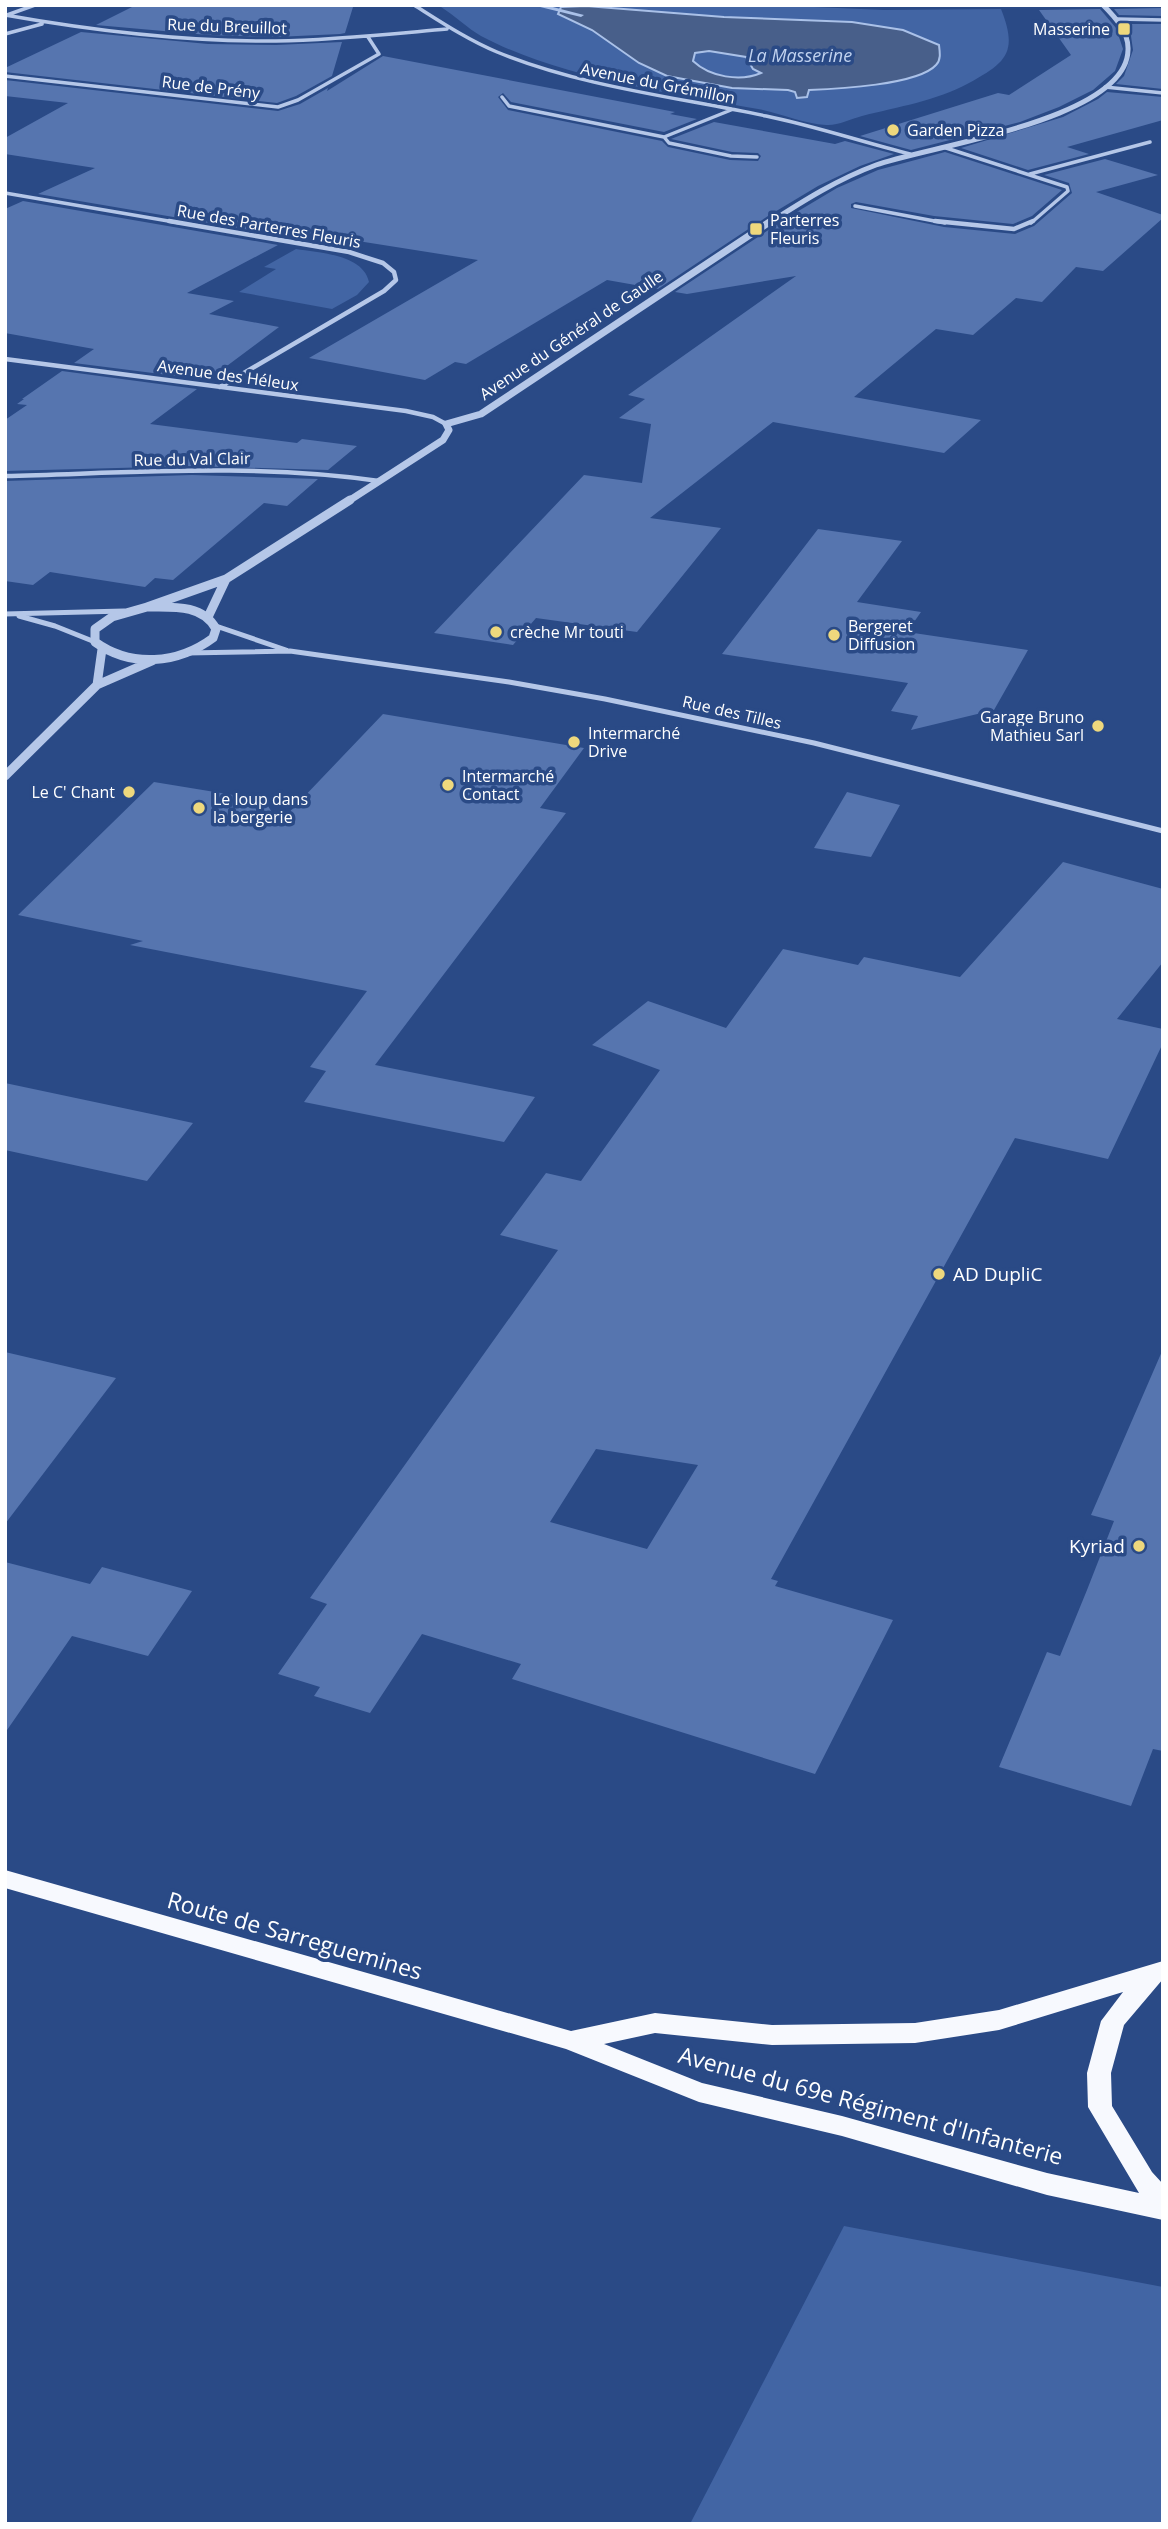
<svg xmlns="http://www.w3.org/2000/svg" width="1168" height="2529" font-family="'Open Sans',sans-serif">
  <style>
    .green { fill: #4265a4 }
    .water { fill: #485f8a; stroke: #aac1e8; stroke-width: 2; fill-rule: evenodd }
    .lines { fill: none; stroke-linecap: round; stroke-linejoin: round }
    .stream { fill: #aac1e8; fill-rule: evenodd }
    .building { fill: #5675af; fill-rule: evenodd }
    .minor-far2 { stroke: #b5c7e8; stroke-width: 3.5 }
    .minor-far1 { stroke: #b5c7e8; stroke-width: 4.5 }
    .minor { stroke: #b5c7e8; stroke-width: 5 }
    .tertiary-far2 { stroke: #b5c7e8; stroke-width: 5 }
    .tertiary-far1 { stroke: #b5c7e8; stroke-width: 7 }
    .tertiary { stroke: #b5c7e8; stroke-width: 9 }
    .primary { fill: #f7f9fe; fill-rule: evenodd }
    .poi-dot { fill: #eed87d; stroke: #2a4a86; stroke-width: 2.5 }
    .labels { text-anchor: middle; dominant-baseline: central; stroke-width: 7; stroke-linejoin: round; paint-order: stroke }
    .far-street-label { font-size: 16px; fill: #fff; stroke: #2a4a86 }
    .far-poi-label { font-size: 16px; fill: #fff; stroke: #2a4a86; text-anchor: start }
    .far-water-label { font-size: 18px; font-style: italic; fill: #c1d2ef; stroke: #2a4a86 }
    .poi-label { font-size: 19px; fill: #fff; stroke: #2a4a86; text-anchor: start }
    .near-street-label { font-size: 23px; fill: #fff; stroke: #2a4a86 }
  </style>
  <rect width="100%" height="100%" fill="#2a4a86"/>
  <path class="green" d="M438,5H768L884,10L1001,9C1018,52 1007,62 969,83C936,101 897,107 862,116C851,119 837,126 826,125C804,124 780,113 758,109C672,94 558,77 481,36C467,28 457,17 438,5Z
    M296,249C319,253 363,254 369,282L357,295L332,309L239,292L276,269L264,267Z
    M844,2226L1163,2287V2524H690Z"/>
  <path class="water" d="M586,6L724,17L852,22L903,30L939,45C940,53 941,60 936,65C918,85 836,89 809,90L807,97L797,98L795,92L788,90L732,88L667,76L639,63L592,30L558,14L561,7ZM709,51L746,57L753,69L761,73C740,82 710,77 693,61L695,53Z"/>
  <g class="lines">
    <path class="stream" d="M532,5H545L584,15L581,17Z"/>
  </g>
  <path class="building" d="M136,5H315L353,7L345,33L340,34L276,37L208,35L96,25Z
    M1163,8V16L1119,15L1114,9Z
    M1100,9L1116,28L1123,49L1115,71L1093,90L1059,107L1020,122L911,150L860,136L998,93L1009,95L1071,55L1039,10Z
    M1125,24H1163V89L1116,84L1124,76L1133,50L1131,36Z
    M81,32L208,44L276,45L342,42L332,76L296,96L277,103L5,72V68Z
    M383,56L675,112L670,114L697,119L664,132L511,102L503,93L498,97L508,110L662,141L668,147L730,160L758,161L761,156L758,153L732,152L671,139L714,122L835,144L845,141L894,154L860,166L818,186L768,216L658,289L607,280L466,364L455,362L425,380L309,358L478,260L301,232L292,237L38,194L95,168L5,154V138L68,103L5,96V80L278,111L300,104L328,88L327,91Z
    M1107,92L1163,97V120L1067,147L1089,154L1028,170L961,148L1063,117L1098,99Z
    M945,152L1062,190L1032,216L1013,224L934,216L856,202L851,204V208L944,227L1015,234L1034,226L1072,193L1069,183L1044,175L1105,159L1158,175L1096,192L1163,215V218L1103,271L1076,267L1042,302L1016,298L973,335L936,329L854,397L981,420L944,453L773,422L650,518L721,528L637,632L536,618L513,645L434,633L584,475L642,483L651,424L619,418L645,399L628,395L796,276L687,294L675,292L785,219L837,188L878,170Z
    M23,201L278,245L187,293L234,301L209,314L279,327L208,380L74,363L94,349L5,333V209Z
    M62,371L197,389L150,424L297,443L302,439L357,446L328,470L192,466L5,471V420L27,405L17,404L24,399H22Z
    M192,475L318,479L287,506L264,503L173,580L155,578L145,587L50,572L33,585L5,581V481Z
    M818,529L902,541L857,602L921,612L907,632L1028,650L994,710L911,730L918,716L891,711L908,683L722,654Z
    M383,714L584,748L540,808L566,813L375,1065L535,1097L504,1142L304,1102L326,1071L310,1067L367,991L130,945L143,941L18,915L154,782L264,800L279,823Z
    M847,792L900,805L871,857L814,848Z
    M1063,862L1163,889V962L1117,1019L1163,1029V1043L1108,1159L1015,1138L771,1579L778,1581L775,1586L893,1620L815,1774L512,1679L521,1664L422,1634L370,1713L314,1696L320,1687L278,1674L327,1604L310,1598L558,1250L500,1235L546,1173L581,1181L660,1070L592,1045L648,1001L726,1028L783,949L858,965L864,957L960,977ZM596,1449L698,1465L647,1549L550,1522Z
    M5,1083L156,1115L193,1123L147,1181L5,1150Z
    M1163,1349V1751L1153,1749L1131,1806L999,1767L1047,1652L1060,1656L1087,1590L1114,1521L1091,1515Z
    M5,1352L116,1378L5,1524Z
    M5,1562L90,1584L102,1567L192,1591L148,1656L72,1636L5,1733Z"/>
  <g class="lines">
    <path class="minor-far2" d="M414,5C441,22 468,40 497,52C583,87 676,97 766,116C815,126 862,142 910,154
      M5,15C95,31 185,42 276,41C334,40 390,34 447,29
      M7,15L35,5
      M1117,19L1163,20
      M5,34L42,24
      M5,76L278,107L298,100L379,54L368,37
      M1105,87L1163,93
      M502,97L509,106L664,137L669,143L731,156L757,157
      M664,137L731,110
      M943,147L1067,187L1068,191L1031,223
      M1030,174L1150,142
      M5,193L180,223
      M855,206L945,223"/>
    <path class="minor-far1" d="M169,221L349,252L383,263L394,272L396,280L384,291L220,387
      M935,221L1014,229L1033,221
      M5,359L406,411L433,417L446,424
      M5,476C130,473 254,463 379,481"/>
    <path class="minor" d="M5,614L124,611
      M19,616L55,626L95,642
      M216,626L286,650
      M187,653L290,651L509,682L605,699L814,743L1163,831"/>
    <path class="tertiary-far2" d="M769,223C803,201 838,179 876,165C928,146 1127,120 1128,50C1129,32 1115,17 1103,5"/>
    <path class="tertiary-far1" d="M347,502L443,440L449,430L446,424L481,414L771,221"/>
    <path class="tertiary" d="M147,607L226,579L350,500
      M147,607C172,607 203,604 216,629L213,638C178,664 131,668 95,642V629L112,617Z
      M208,617L226,579
      M97,685L102,649
      M5,776L97,685L152,661"/>
    <path class="primary" d="M5,1870L571,2031L655,2013L772,2025L915,2023L999,2010L1163,1961V1979L1124,2025L1111,2073L1112,2106L1152,2172L1163,2184V2220L1047,2195L842,2136L699,2102L566,2049L5,1888ZM1123,1992L1101,2021L1087,2073L1088,2107L1139,2193L1047,2173L842,2116L702,2083L604,2044L655,2033L772,2045L915,2043L999,2030Z"/>
  </g>
  <g class="poi-dot">
    <rect x="1117" y="22" width="14" height="14" rx="3.5"/>
    <circle cx="893" cy="130" r="7"/>
    <rect x="749" y="222" width="14" height="14" rx="3.5"/>
    <circle cx="496" cy="632" r="7"/>
    <circle cx="834" cy="635" r="7"/>
    <circle cx="1098" cy="726" r="7"/>
    <circle cx="574" cy="742" r="7"/>
    <circle cx="448" cy="785" r="7"/>
    <circle cx="129" cy="792" r="7"/>
    <circle cx="199" cy="808" r="7"/>
    <circle cx="939" cy="1274" r="7"/>
    <circle cx="1139" cy="1546" r="7"/>
  </g>
  <g class="labels">
    <g class="far-street-label">
      <text transform="translate(227 26) rotate(2)">Rue du Breuillot</text>
      <text transform="translate(658 83) rotate(11)">Avenue du Grémillon</text>
      <text transform="translate(211 87) rotate(7)">Rue de Prény</text>
      <text transform="translate(269 226) rotate(10)">Rue des Parterres Fleuris</text>
      <text transform="translate(571 335) rotate(-34)">Avenue du Général de Gaulle</text>
      <text transform="translate(228 375) rotate(8)">Avenue des Héleux</text>
      <text transform="translate(192 459) rotate(-1)">Rue du Val Clair</text>
      <text transform="translate(732 712) rotate(13)">Rue des Tilles</text>
    </g>
    <g class="far-poi-label">
      <text x="1110" y="29" text-anchor="end">Masserine</text>
      <text x="907" y="130">Garden Pizza</text>
      <text x="770" y="220">Parterres<tspan x="770" dy="18">Fleuris</tspan></text>
      <text x="848" y="626">Bergeret<tspan x="848" dy="18">Diffusion</tspan></text>
      <text x="510" y="632">crèche Mr touti</text>
      <text x="1084" y="717" text-anchor="end">Garage Bruno<tspan x="1084" dy="18">Mathieu Sarl</tspan></text>
      <text x="588" y="733">Intermarché<tspan x="588" dy="18">Drive</tspan></text>
      <text x="462" y="776">Intermarché<tspan x="462" dy="18">Contact</tspan></text>
      <text x="115" y="792" text-anchor="end">Le C' Chant</text>
      <text x="213" y="799">Le loup dans<tspan x="213" dy="18">la bergerie</tspan></text>
    </g>
    <g class="far-water-label">
      <text x="800" y="55">La Masserine</text>
    </g>
    <g class="poi-label">
      <text x="953" y="1274">AD DupliC</text>
      <text x="1125" y="1546" text-anchor="end">Kyriad</text>
    </g>
    <g class="near-street-label">
      <text transform="translate(295 1935) rotate(16)">Route de Sarreguemines</text>
      <text transform="translate(871 2105) rotate(15)">Avenue du 69e Régiment d'Infanterie</text>
    </g>
  </g>
  <rect width="1168" height="2529" fill="none" stroke="#ffffff" stroke-width="14"/>
</svg>
